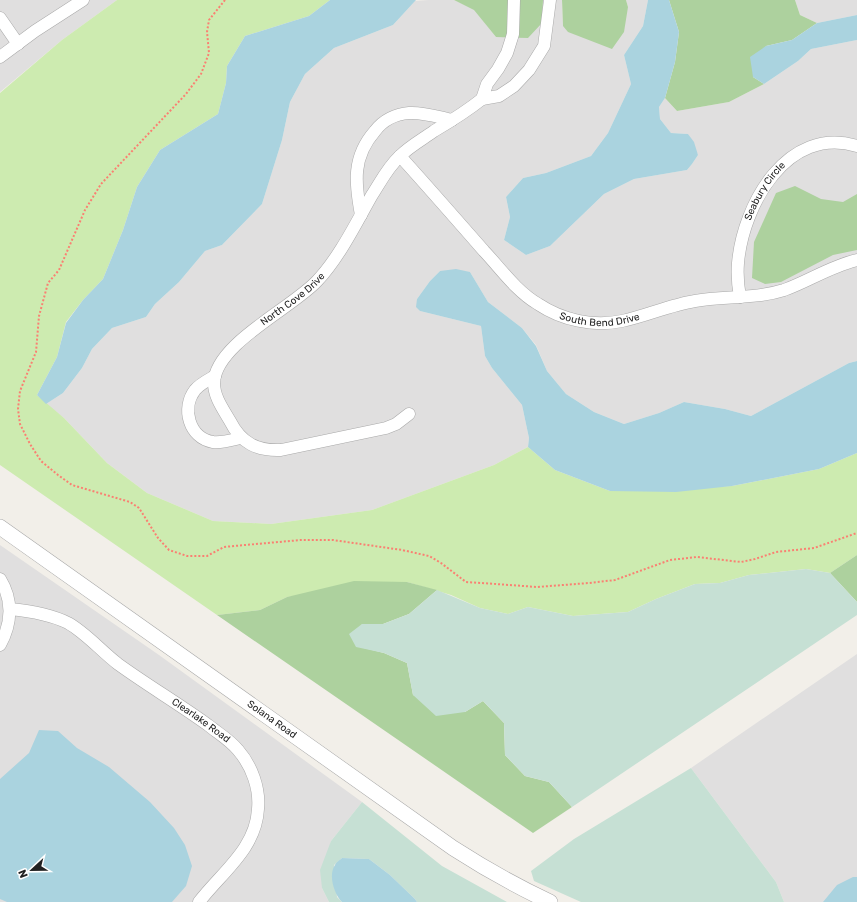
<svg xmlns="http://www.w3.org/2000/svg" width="857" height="902" font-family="Rubik,sans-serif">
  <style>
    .residential { fill: #e0dfdf }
    .grass { fill: #cdebb0 }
    .forest { fill: #add19e }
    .wetland { fill: #c6e0d4 }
    .water { fill: #aad3df }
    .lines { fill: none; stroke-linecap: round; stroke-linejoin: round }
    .minor-casing { stroke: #a9a9a9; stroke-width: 13 }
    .tertiary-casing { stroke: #a9a9a9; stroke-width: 16 }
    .path { stroke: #fa8072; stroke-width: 2; stroke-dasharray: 2 2; stroke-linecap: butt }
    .minor { stroke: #fff; stroke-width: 12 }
    .tertiary { stroke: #fff; stroke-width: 15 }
    .labels { text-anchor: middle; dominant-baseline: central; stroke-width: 3; stroke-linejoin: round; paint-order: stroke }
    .street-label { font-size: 10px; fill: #222; stroke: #fff }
  </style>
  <rect width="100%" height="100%" fill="#f2efe9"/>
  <path class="residential" d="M0,0H117L62,40L0,92Z
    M428,0H454L474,9L496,37L542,23L543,0H562L563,26L628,7L626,0H648L643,26L624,55L631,84L608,133L591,156L546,173L523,178L506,197L510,217L504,240L526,255L550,246L604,194L634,179L687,170L692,164L698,155L688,134L671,133L660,119L659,107L665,98L677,111L729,102L764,84L798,61L811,49L857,40V361L849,363L751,416L725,409L684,402L659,413L624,424L594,412L566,394L547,371L536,345L522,328L488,302L470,272L440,271L430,281L417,299L420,311L481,326L485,356L492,368L522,405L529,438L528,447L494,465L372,510L271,524L213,521L147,493L107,463L64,418L46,404L63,393L82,368L92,349L112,328L146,317L155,304L179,282L205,251L222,245L262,204L282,140L290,102L305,74L334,48L393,25L415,1Z
    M795,0H857V15L817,23L800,15Z
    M0,545L159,655L362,802L331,841L322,888L329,902H0Z
    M857,654V902H784L776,882L691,768Z"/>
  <path class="grass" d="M117,0H330L309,16L245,36L227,66L226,83L218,114L160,150L137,187L123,230L103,279L83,300L66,322L57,357L37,395L64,418L107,463L147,493L213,521L271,524L372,510L494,465L528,447L555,470L610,491L732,486L819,469L857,453V555L830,573L806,569L749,575L720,583L695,584L656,599L628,612L573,616L528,607L508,614L480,608L451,595L407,582L287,597L260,610L217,615L0,465V93L62,40Z"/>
  <path class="forest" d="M454,0H543L542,23L528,38L496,37L474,10Z
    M562,0H626L628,7L624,32L612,49L568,32L563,26Z
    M669,0H795L800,15L817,23L792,40L766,46L753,77L764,84L729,102L677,111L665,98L675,62L679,32Z
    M795,186L821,199L843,202L857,194V250L833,255L781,282L765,284L752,278L754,242L776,193Z
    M857,555V602L830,573Z
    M354,581L407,582L437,590L409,614L383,624H362L356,646L384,653L407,663L413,695L465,712L483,701L504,723L505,755L525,776L549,782L572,807L533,833L217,615L260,610L287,597Z"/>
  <path class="wetland" d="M806,569L830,573L857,602V615L572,807L549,782L525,776L505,755L504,723L483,701L465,712L436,716L413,695L407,663L384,653L356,647L349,634L362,624H383L409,614L437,590L480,608L508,614L528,607L573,616L628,612L656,599L695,584L720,583L749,575Z
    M691,768L776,882L784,902H581L534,881L531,871L574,839Z
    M362,802L442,866L507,902H417L415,899L390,875L369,859L342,858L334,865L337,897L342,902H329L322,888L320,870L331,841Z"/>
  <path class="water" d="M330,0H416L393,25L334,48L305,74L290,102L282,140L262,204L222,245L205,251L179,282L155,304L146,317L112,328L92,349L82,368L63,393L46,404L37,395L57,357L66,323L83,300L103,279L123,230L137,187L160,150L218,114L226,83L227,66L245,36L309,16Z
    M648,0H669L679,32L675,62L665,98L659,107L660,119L671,133L688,134L694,142L698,155L692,164L687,170L634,179L604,194L550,246L526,255L504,240L510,217L506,197L523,178L546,173L591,156L608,133L631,84L624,55L643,26Z
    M857,15V40L811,49L798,61L764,84L753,77L750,57L766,46L792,40L817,23Z
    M456,269L470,272L488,302L522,328L536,346L547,371L566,394L594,412L624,424L659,413L684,402L725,409L751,416L849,363L857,361V453L819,469L732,486L676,492L610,491L555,470L528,447L529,438L522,405L492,368L485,356L481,326L420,311L416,307L417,299L430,281L440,271Z
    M39,730L58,731L77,748L109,767L150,802L174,828L185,845L192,866L186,886L172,902H7L0,899V779L29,753Z
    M342,858L369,859L390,875L415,899L417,902H342C334,894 328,875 335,865C336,862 340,860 342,858Z
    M853,877H857V902H823L837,885Z"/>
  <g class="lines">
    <g class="minor-casing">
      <g id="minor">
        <path d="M514,0L513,34L507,53L498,69L487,84L482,99L499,96L514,86L529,70L544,46L550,0"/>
        <path d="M0,18L18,44"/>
        <path d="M0,57L35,31L83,0"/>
        <path id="s1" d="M400,156C428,187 456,219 484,251C501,269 516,291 538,304C562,320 593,327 622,321C646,316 670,305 695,301C724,296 756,299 784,290C809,281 831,266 857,260"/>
        <path d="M361,215C355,183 352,157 375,131C383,120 396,114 409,113C423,112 438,117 452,120"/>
        <path id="s2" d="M740,297C738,286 737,275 738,263C743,205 787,125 857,146"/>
        <path d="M215,376C208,380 200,384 195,390C181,408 189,438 213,442C222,443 232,440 240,438"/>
        <path id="s3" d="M409,414L396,424L386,428L281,450C257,451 241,443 230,421C223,409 214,397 214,383C215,344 292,308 317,281C339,258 356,223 372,195C381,181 388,167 400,156C410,146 423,139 434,131C451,121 467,111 482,99"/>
        <path d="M0,579C13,600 12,623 0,645"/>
        <path id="s4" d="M10,609C30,611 50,614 68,623C86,633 101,651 118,664C147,685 179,704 208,725C218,733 230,740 238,750C252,766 260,789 258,809C256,849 221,873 199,902"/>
      </g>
    </g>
    <g class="tertiary-casing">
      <g id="tertiary">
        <path id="s5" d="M0,527L453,848C484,868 516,886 550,902"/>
      </g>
    </g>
    <path class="path" d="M225,0L209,20L207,32L209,53L201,74L186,94L101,184L85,210L59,270L48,283L39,316L36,352L20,391L18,409L20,424L30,444L41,461L58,475L72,485L130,502L139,508L158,538L169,550L187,556H207L224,547L245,545L301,540H333L402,550L429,556L441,563L466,582L482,583L537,587L589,583L615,580L670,560L697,557L741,562L755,559L776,552L814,548L857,533"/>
    <use href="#minor" class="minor"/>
    <use href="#tertiary" class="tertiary"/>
  </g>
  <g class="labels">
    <g class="street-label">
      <text stroke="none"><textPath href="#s2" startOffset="112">Seabury Circle</textPath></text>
      <text stroke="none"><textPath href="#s3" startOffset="357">North Cove Drive</textPath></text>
      <text stroke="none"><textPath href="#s1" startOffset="268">South Bend Drive</textPath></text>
      <text stroke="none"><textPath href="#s5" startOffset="333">Solana Road</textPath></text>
      <text stroke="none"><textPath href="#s4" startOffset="225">Clearlake Road</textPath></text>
    </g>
  </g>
  <g transform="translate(32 870) rotate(248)" stroke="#ffffff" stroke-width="3" paint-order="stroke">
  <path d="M0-3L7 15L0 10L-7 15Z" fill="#222222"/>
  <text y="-6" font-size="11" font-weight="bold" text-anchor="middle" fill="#222222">N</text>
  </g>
</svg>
